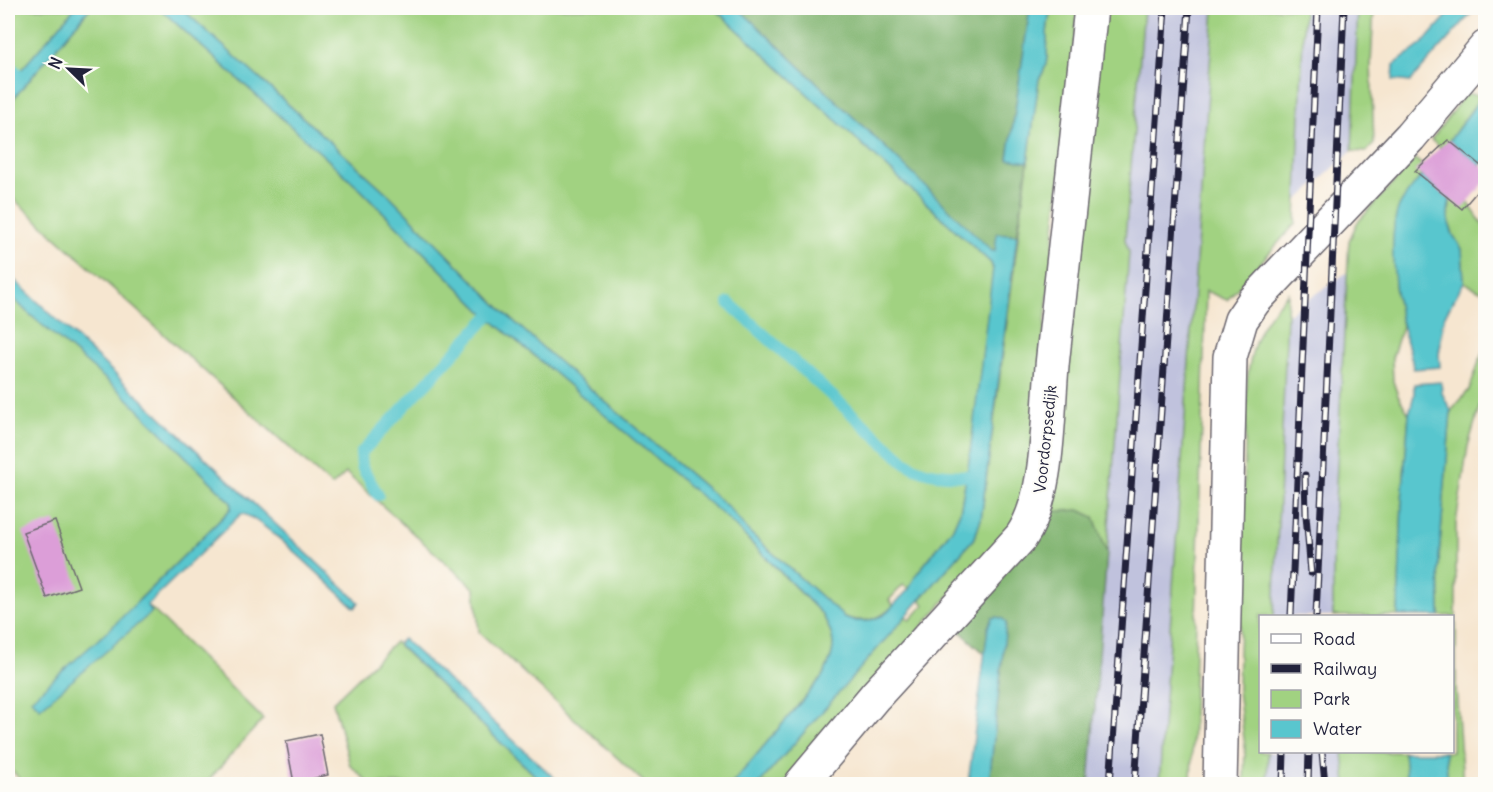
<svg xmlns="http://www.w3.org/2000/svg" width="1493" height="792" font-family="Delius,sans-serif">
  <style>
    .industrial { fill: #c0c2dd }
    .green { fill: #a1d281; stroke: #627a5e; stroke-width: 1.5 }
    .forest { fill: #80b46f; stroke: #516b55; stroke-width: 1.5 }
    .water { fill: #59c6ce; stroke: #3e7484; stroke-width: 1.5 }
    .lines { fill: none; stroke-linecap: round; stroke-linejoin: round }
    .stream { stroke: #59c6ce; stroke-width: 12 }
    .building { fill: #dc9ed8 }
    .minor-casing { stroke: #6c676f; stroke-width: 36 }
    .minor { stroke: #fff; stroke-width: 33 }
    .rail-casing { stroke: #22223b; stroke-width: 7 }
    .rail { stroke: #fdfcf7; stroke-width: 4.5; stroke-dasharray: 14; stroke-linecap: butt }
    .labels { text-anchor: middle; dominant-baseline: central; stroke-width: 4.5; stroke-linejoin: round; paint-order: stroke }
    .street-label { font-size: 16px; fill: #22223b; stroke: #fdfcf7 }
  </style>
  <rect width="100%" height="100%" fill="#fdfcf7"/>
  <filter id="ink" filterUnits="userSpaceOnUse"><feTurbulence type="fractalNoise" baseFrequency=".0167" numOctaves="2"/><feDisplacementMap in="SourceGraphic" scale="12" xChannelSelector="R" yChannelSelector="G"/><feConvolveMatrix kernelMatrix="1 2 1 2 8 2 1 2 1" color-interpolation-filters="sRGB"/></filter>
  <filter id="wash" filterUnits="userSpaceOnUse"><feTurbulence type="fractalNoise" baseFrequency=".008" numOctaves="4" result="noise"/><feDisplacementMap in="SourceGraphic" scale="24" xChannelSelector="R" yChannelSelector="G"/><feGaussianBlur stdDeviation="1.35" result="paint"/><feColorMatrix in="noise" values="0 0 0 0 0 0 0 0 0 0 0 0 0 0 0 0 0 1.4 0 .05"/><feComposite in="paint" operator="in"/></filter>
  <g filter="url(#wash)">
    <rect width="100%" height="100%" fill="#f6e6d0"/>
    <path class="industrial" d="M1108,8H1374L1371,64L1373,132L1284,213L1206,290L1191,784H989L1006,623L1003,619L997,617Z
      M1363,261L1370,616H1263L1274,324Z
      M1260,752H1380L1384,784H1256Z"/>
    <path class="green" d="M8,8H75L8,85Z
      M90,8H159L354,183L488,317L728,518L732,512L728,507L553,357L507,315L390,196L181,8H714L991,263L994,274L969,461L960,512L953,528L916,575L909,589L903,585L889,600L894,606C878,620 865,624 844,617L748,531V540L821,613C837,638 837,651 822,677L732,784H646L479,632L475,589L346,473L332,486L8,194V105Z
      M1051,8H1078L1029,477L1021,514L783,784H759L905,616L910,620L924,605L920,599L975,537L981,519L1039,79C1049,66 1047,53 1047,37C1047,27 1049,17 1051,8Z
      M1100,8H1144L1125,240L1129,252L1107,553L1094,517L1046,512Z
      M1214,8H1304L1296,223L1227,300L1206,291L1191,784H1159Z
      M1358,8H1374L1371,64L1374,144L1366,152L1352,151Z
      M1465,94L1482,95L1449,141L1485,170V183L1431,140Z
      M1415,159L1465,198L1485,228V285L1480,291L1464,282L1462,249L1453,235L1449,223L1450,199L1395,285L1402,327L1392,358L1393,381L1398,396L1409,414L1402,501L1398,616H1333V540L1349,241L1357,223Z
      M8,293L27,312L123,394L231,502V508L227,513L139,600L153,610L263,719L205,784H25L8,767Z
      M1288,293L1274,616H1260V752H1268L1267,784H1244L1245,747L1238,690L1247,381C1252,340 1260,324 1288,293Z
      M1485,345V388L1468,446L1456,523V688L1463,784H1448L1445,752H1452V616H1440L1439,556L1451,411L1469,390Z
      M395,642L544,784H370L350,765L333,702Z
      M1343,752H1404L1407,784H1346Z"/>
    <path class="forest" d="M738,8H1030L1008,158L1028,162L1017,235L1006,234L995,251L992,252L887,149Z
      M1079,510L1094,517L1107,553L1089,784H989L1006,623L988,627L985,654L954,626L1046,512Z"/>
    <path class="water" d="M75,8H90L8,105V85Z
      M159,8H181L390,196L507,315L553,357L728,507L749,532L834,608L844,617L856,621H868L884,615L909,589L916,575L953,528L960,512L969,461L993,268L991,263L714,8H738L887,149L992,251H995L997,233L1017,235L981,519L975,537L759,784H732L822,677C837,651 837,638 821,613L728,519L488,317L354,183Z
      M1030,8H1051C1049,17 1047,27 1047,37C1047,53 1049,65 1039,79L1028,162L1008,159Z
      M1454,8H1476L1410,82L1393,80L1394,65L1422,44Z
      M1485,92V159L1480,166L1449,141Z
      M1421,176L1450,199L1448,212L1449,223L1453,235L1462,249L1464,282L1444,317L1439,355L1440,367L1413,369C1412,354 1406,342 1403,328C1395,298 1387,235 1399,207C1404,196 1414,186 1421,176Z
      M8,274L359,602L355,608C338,593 257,512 241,514L147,605L152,612L40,708L31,699L110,629L227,513L231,508V502L123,394L27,312L8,293Z
      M1441,382L1442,393L1451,411L1439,556L1440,616H1398L1402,501L1409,414L1414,395V384Z
      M997,617L1003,619L1006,623L989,784H968L988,627L992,618Z
      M403,639L561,784H544L398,644Z
      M1404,752H1445L1448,784H1407Z"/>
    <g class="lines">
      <path class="stream" d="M8,65L17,73
        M729,303L905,462C923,475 944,475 966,476
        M378,495L362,467L361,453L488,317"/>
    </g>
    <g id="blocks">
      <path class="building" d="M1448,140L1485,169V182L1462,209L1415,171Z
        M55,521L79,587L47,598L23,532Z
        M320,734L328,775L294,783L286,741Z"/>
    </g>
  </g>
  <g filter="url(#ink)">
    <use href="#blocks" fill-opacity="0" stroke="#6c676f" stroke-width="1.5"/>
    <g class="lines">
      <g class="minor-casing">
        <path id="minor" d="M801,784L875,696L1021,537C1051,494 1047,409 1053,356C1065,240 1078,124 1091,8
          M1220,784L1230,357L1241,320L1254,301L1410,137L1486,47"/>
      </g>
      <use href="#minor" class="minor"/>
      <g class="rail-casing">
        <path id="rail" d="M1305,475L1306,515L1311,573
          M1291,616L1318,8
          M1316,616L1344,8
          M1322,752L1325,784
          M1110,784L1165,8
          M1135,784L1189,8
          M1283,784L1284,752
          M1308,784L1309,752"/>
      </g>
      <use href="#rail" class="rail"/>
    </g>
  </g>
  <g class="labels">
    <g class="street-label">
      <text transform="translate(1045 439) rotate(-84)">Voordorpsedijk</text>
    </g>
  </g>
  <rect width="1493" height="792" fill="none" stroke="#fdfcf7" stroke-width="30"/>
  <rect x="1259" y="615" width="195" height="138" fill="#fdfcf7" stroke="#a5a5ac" stroke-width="1.5"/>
  <rect x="1271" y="634" width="30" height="9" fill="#ffffff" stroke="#a5a5ac" stroke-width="1.5"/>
  <text x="1313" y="645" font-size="18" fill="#22223b">Road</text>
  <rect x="1271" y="664" width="30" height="9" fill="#22223b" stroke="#a5a5ac" stroke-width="1.5"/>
  <text x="1313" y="675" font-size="18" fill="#22223b">Railway</text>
  <rect x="1271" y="690" width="30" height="18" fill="#a1d281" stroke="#a5a5ac" stroke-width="1.5"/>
  <text x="1313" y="705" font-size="18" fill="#22223b">Park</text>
  <rect x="1271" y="720" width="30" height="18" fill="#59c6ce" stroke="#a5a5ac" stroke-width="1.5"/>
  <text x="1313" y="735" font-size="18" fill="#22223b">Water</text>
  <g transform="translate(69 69) rotate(294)" stroke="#fdfcf7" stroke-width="4.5" paint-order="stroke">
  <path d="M0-4.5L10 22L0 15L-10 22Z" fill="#22223b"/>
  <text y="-9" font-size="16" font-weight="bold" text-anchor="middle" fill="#22223b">N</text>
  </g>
</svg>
